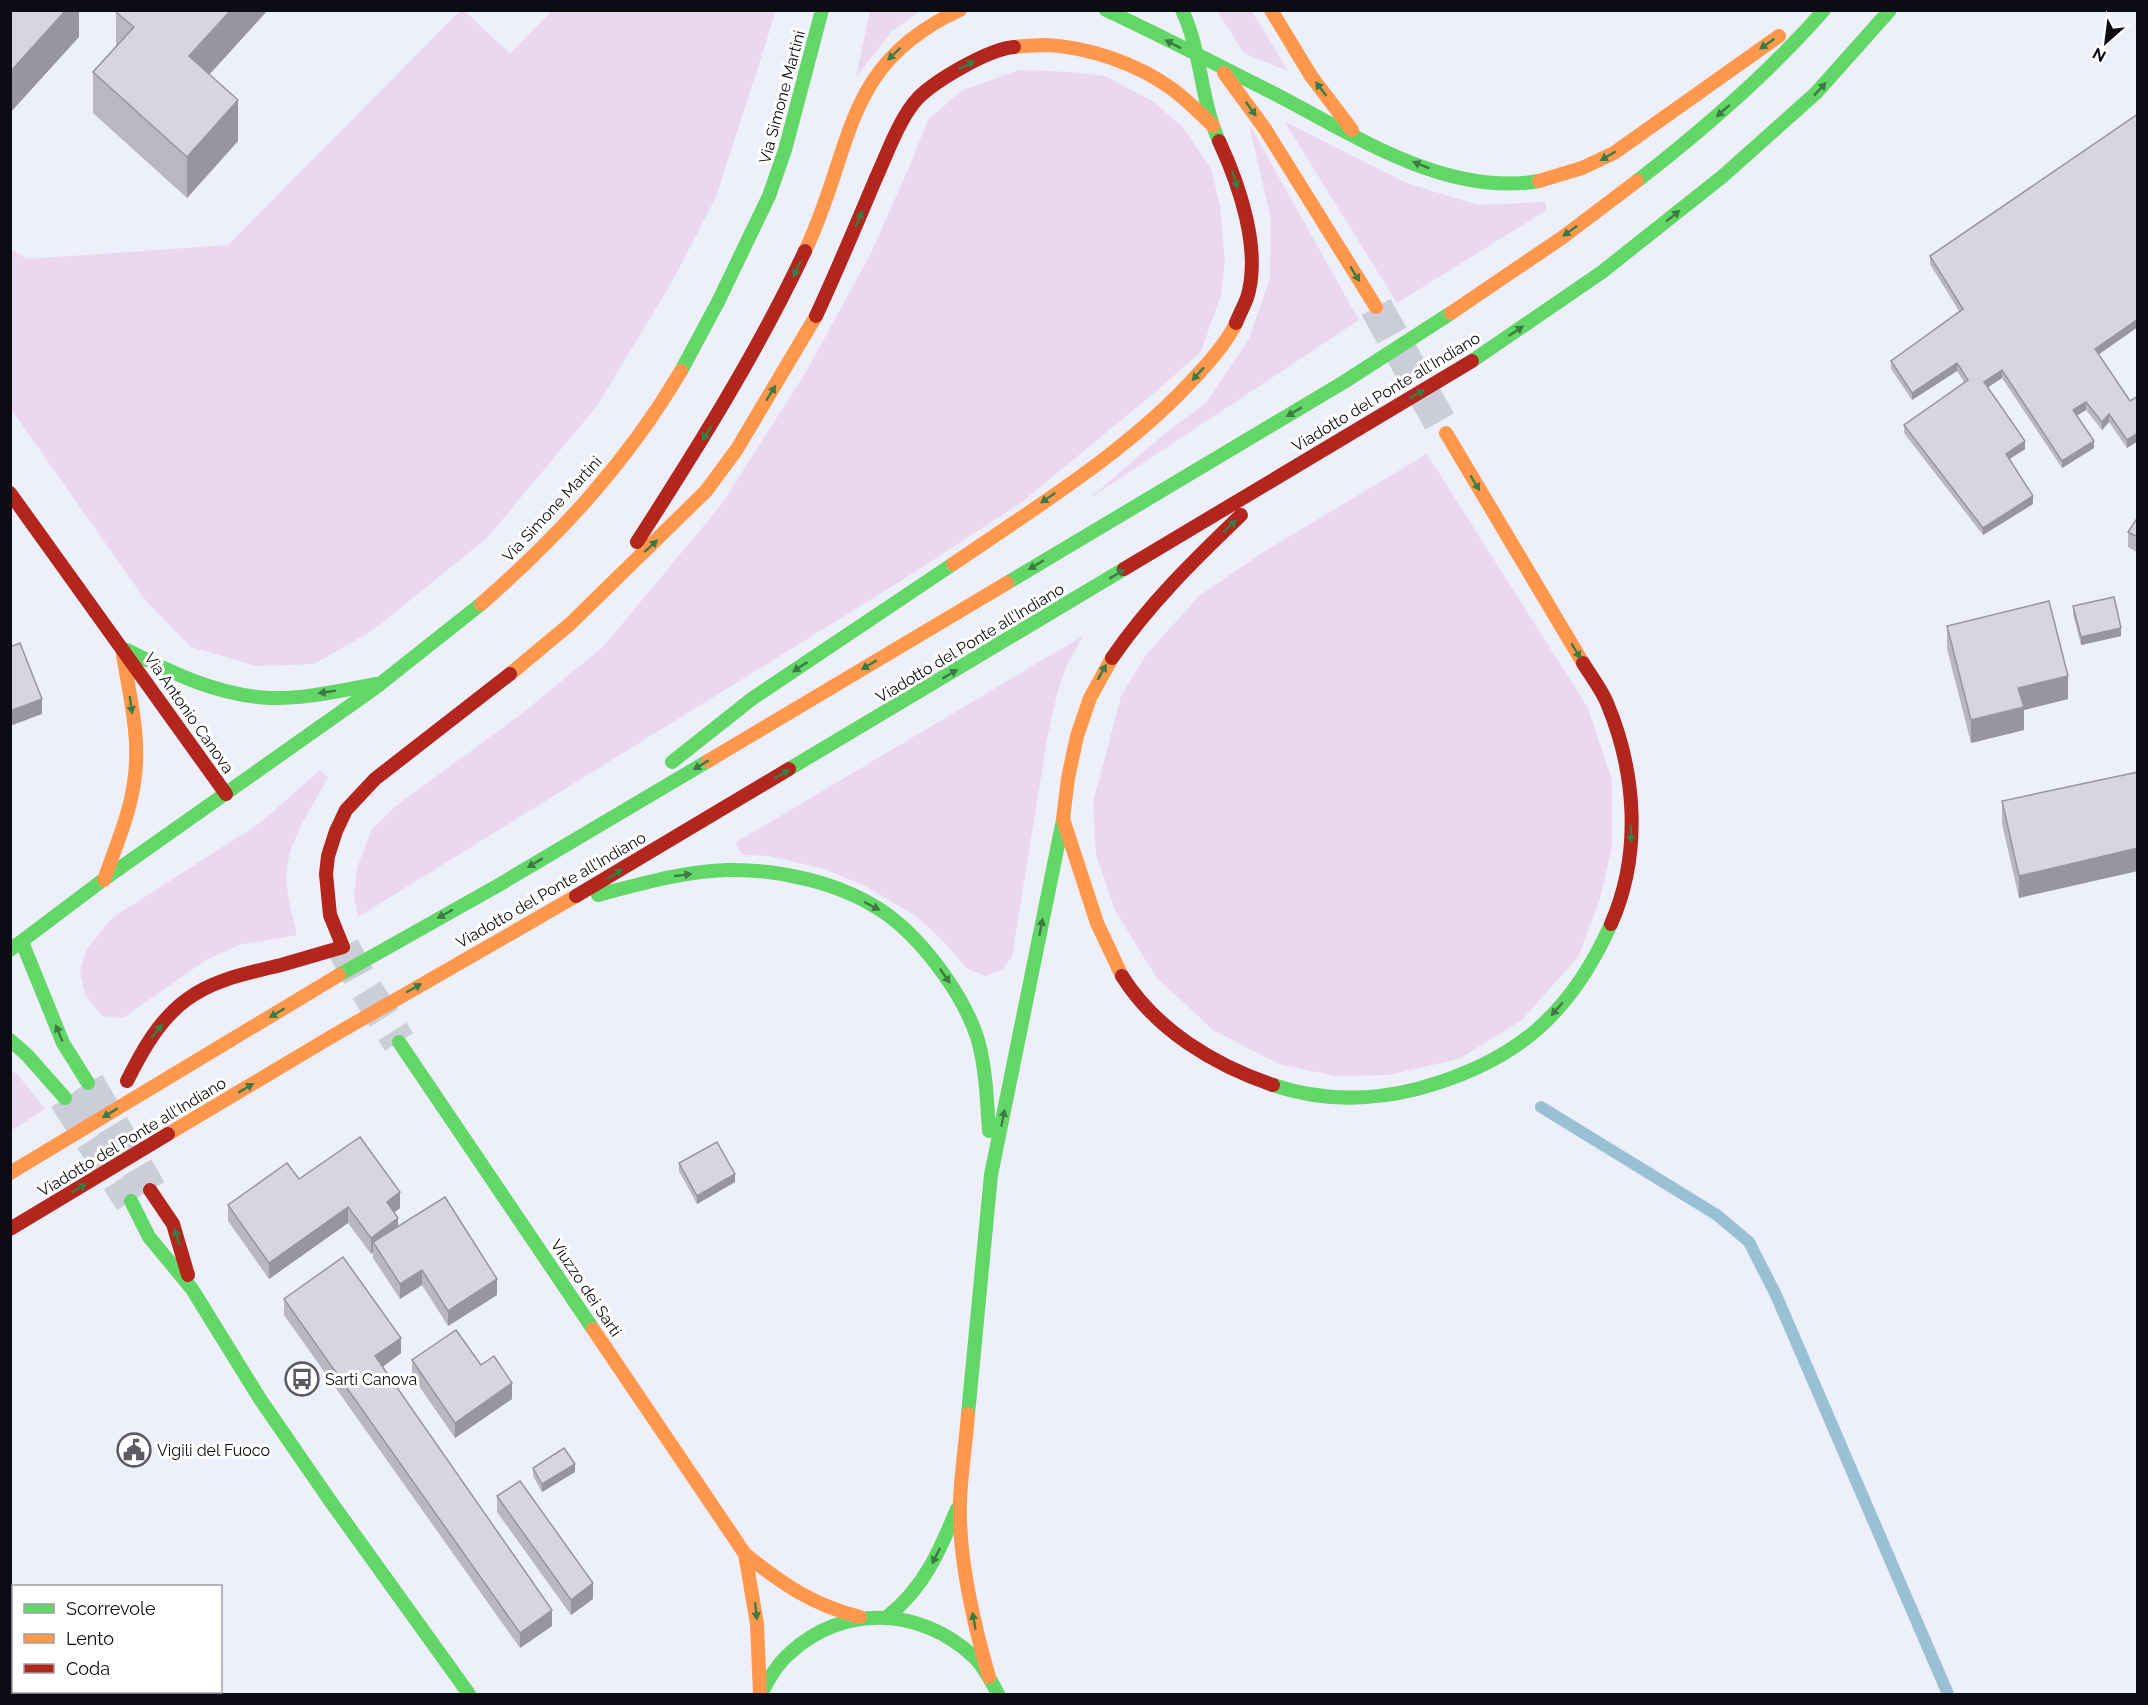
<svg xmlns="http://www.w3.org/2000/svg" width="2148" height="1705" font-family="Raleway,sans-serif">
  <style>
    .green { fill: #ebd8ee }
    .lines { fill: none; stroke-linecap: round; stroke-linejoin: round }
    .stream { stroke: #9ac0d6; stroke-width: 12 }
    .secondary-tunnel { stroke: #cbcdd8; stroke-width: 33; stroke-dasharray: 33 16; stroke-linecap: butt }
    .highway-tunnel { stroke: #cbcdd8; stroke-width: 33; stroke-dasharray: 33 16; stroke-linecap: butt }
    .fast { stroke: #63d668; stroke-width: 14 }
    .slow { stroke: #ff974d; stroke-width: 14 }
    .jam { stroke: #b3261e; stroke-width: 14 }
    .wall { fill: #bab7c2 }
    .shaded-wall { fill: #97959e }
    .building { fill: #d8d5e2; stroke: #97959e; stroke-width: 1.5 }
    .oneway { fill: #3c7b42 }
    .labels { text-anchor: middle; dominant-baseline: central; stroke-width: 6; stroke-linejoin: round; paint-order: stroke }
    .street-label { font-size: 16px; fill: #0c0c14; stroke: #fff }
    .poi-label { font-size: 16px; fill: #0c0c14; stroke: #fff; text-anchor: start }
  </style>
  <rect width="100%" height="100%" fill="#edeffa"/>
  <path class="green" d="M460,11H465L510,54L552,11H776L716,197L672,282L597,406L488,537L372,631L314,664L257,666L191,647L146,601L11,409V249L27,259L228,245Z
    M870,11H920L892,31L856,77Z
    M1217,11H1252L1288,71L1244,53Z
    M1019,70L1071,72L1105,76L1152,101L1182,126L1211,169L1220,207L1225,261L1221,294L1201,352L1154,393L1022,502L904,579L358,917L354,895L357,868L372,829L396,806L520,715L603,647L721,505L806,372L870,255L910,165L928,120L961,91Z
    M1284,121L1406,183L1478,205L1545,202L1547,210L1397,303Z
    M1249,124L1359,320L1089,499L1162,436L1206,403L1249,339L1270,278L1271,220Z
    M1427,454L1588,708L1612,780V847L1599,902L1578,957L1522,1020L1459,1059L1389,1075L1335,1076L1279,1064L1213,1030L1156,977L1115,910L1096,855L1093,803L1121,696L1146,655L1199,596L1265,551Z
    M1083,636L1066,667L1057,694L1047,739L1012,957L1003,969L986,976L967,969L944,942L916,916L865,886L824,869L770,856L743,855L735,843Z
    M320,770L328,778C314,803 294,833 288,862C283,885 292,912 297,935L239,945L206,960L123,1018L102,1016L85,995L80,972L87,949L112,918L260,823Z
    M11,1071L17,1074L45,1109L11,1131Z"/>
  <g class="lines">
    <path class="stream" d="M1541,1107L1717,1215L1749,1242L1776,1295L1948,1694"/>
    <path class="secondary-tunnel" d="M343,947L364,986L399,1042
      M88,1083L150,1190
      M65,1098L131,1201"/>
    <path class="highway-tunnel" d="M1376,307L1446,433"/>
    <path class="fast" d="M1106,10C1164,37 1220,66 1277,95C1356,136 1446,197 1539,181
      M1182,10C1202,52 1200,99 1219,141
      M1637,181C1704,129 1768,74 1824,10
      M1472,361L1602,272L1723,176L1816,93L1890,10
      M681,371L718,302L769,196L785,150L822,10
      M1007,583L1344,382L1451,313
      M127,650C172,673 219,696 271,698C307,699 342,690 377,684
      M672,762L753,698L953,564
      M789,769L1124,569
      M598,895C640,884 684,871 728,870C780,869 842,883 885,913C908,929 928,952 945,976C959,996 971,1017 978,1040C986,1069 987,1101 989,1131
      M22,942L63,1043L88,1083
      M10,950L103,880L375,688L481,604
      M339,975L497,886L708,761
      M10,1040L27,1055L65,1098
      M399,1042L593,1329
      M1273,1085C1320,1101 1369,1101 1417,1089C1514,1063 1570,1016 1611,924
      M131,1201L149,1237L192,1289L260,1399L331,1502L469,1694
      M968,1414L991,1175L1063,820
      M888,1616C924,1588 940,1550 957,1509
      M761,1694C769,1679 777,1664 790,1653C843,1604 920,1607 973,1656C984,1666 991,1681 998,1694"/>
    <path class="slow" d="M1271,10L1311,76L1352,130
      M1014,47C1025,46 1036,45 1046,45C1089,47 1138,64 1172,89C1187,100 1200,113 1213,126
      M1224,73L1265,129L1376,307
      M1539,181L1582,168L1614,153L1779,36
      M805,251C854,149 841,64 960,10
      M1451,313L1563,237L1637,181
      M1446,433L1583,663
      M953,564C1036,507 1130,450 1198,374C1212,359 1227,342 1236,323
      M481,604C561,534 627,462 681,371
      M1112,658L1090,698L1077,736L1068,778L1063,819L1097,923L1122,976
      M510,674L570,624L706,491L737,449L816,316
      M708,761L1007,583
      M104,880C115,848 129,817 134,783C141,741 130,697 123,655
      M168,1134L336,1034L576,896
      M10,1173L339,975
      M593,1329L745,1554L757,1624L760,1694
      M968,1414C966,1443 961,1472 960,1501C958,1555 974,1625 989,1677
      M745,1554C782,1584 813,1605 860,1617"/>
    <path class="jam" d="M1219,141C1239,184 1262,250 1247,298C1244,306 1239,315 1236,323
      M816,316C837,271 856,225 876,178C887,154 900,117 918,98C936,80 989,49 1014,47
      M10,493L226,794
      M637,542C698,447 757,353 805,251
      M1124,569L1472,361
      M1112,658C1149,604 1194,560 1241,515
      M1583,663C1591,676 1601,689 1607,703C1636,772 1642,854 1611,924
      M576,896L789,769
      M343,947L330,915L326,874L328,856L336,831L346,810L375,779L510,674
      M1122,976C1156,1030 1214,1065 1273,1085
      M127,1081C142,1051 159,1020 186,1000C214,979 249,973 281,965C302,959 322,953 343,947
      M150,1190L173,1224L188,1275
      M10,1229L168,1134"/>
  </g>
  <path class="wall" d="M116,12L210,75L238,141L187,198L93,113V72L116,46Z
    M1930,256L2099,354L2130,401L2138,396V441L2127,448L2109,422L2102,430L2086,410L2077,415L2094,448L2062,468L2002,378L1987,387L2025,449L2010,459L2033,504L1983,535L1904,433V425L1964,382L1957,371L1912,400L1891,369V361L1959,311L1930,264Z
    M2138,517V553L2128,547V532Z
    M2073,606L2121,636L2081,645L2073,614Z
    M1947,626L2068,699L2024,710V730L1971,743L1947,649Z
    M2138,772L2019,898L2002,824V801Z
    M679,1163L735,1182L697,1204L679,1171Z
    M299,1179L400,1208L394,1212L398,1226L497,1295L448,1326L422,1285L400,1299L373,1258V1252L371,1254L348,1223L269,1279L228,1221V1205Z
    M284,1299L401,1353L383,1367L552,1626L520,1648L284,1315Z
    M412,1360L481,1365L512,1399L455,1438L412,1376Z
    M533,1468L575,1472L542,1492L533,1476Z
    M497,1496L593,1599L571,1615L497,1512Z"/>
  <path class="shaded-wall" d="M66,10H79V37L10,113V72Z
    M231,10H268L189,97V56Z
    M238,100V141L187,198V157Z
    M2138,319V327L2095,357V349Z
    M1957,363V371L1912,400V393Z
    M2002,370V378L1984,390V382Z
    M2086,402V410L2073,418V410Z
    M2109,414V422L2102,430V422Z
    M2138,433V441L2127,448V440Z
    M2025,441V449L2006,461V454Z
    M2094,441V448L2062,468V461Z
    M2033,496V504L1983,535V528Z
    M2121,628V636L2081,645V637Z
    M2068,676V699L2024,710V730L1971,743V720L2018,688Z
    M42,699V714L10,726V711Z
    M2138,848V871L2019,898V876Z
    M735,1174V1182L697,1204V1196Z
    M400,1192V1208L387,1218V1202Z
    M348,1207V1223L269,1279V1263Z
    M398,1218V1233L373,1242V1252L371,1254V1238Z
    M422,1270V1285L400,1299V1284Z
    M497,1279V1295L448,1326V1311Z
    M401,1338V1353L375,1372V1356Z
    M512,1383V1399L455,1438V1423Z
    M575,1464V1472L542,1492V1484Z
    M593,1583V1599L571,1615V1600Z
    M552,1610V1626L520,1648V1633Z"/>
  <path class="building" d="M10,10H66L10,72Z
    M118,10H231L189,56L238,100L187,157L93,72L134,27L116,12Z
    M2138,114V319L2095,349L2130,401L2138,396V433L2127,440L2109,414L2102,422L2086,402L2073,410L2094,441L2062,461L2002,370L1984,382L2025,441L2006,454L2033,496L1983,528L1904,425L1968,380L1957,363L1912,393L1891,361L1963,309L1930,256Z
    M2138,517V537L2128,532Z
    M2114,597L2121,628L2081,637L2073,606Z
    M2049,601L2068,676L2018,688L2024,707L1971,720L1947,626Z
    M20,643L42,699L10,711V647Z
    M2138,772V848L2019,876L2002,801Z
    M360,1137L400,1192L387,1202L398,1218L371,1238L348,1207L269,1263L228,1205L287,1163L299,1179Z
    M717,1142L735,1174L697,1196L679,1163Z
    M445,1197L497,1279L448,1311L422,1270L400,1284L373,1242Z
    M343,1257L401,1338L375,1356L552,1610L520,1633L284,1299Z
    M456,1330L481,1365L494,1356L512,1383L455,1423L412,1360Z
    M564,1448L575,1464L542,1484L533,1468Z
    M520,1481L593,1583L571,1600L497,1496Z"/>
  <defs><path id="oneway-solid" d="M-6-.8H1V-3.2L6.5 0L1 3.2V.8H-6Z" transform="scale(1.5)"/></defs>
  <g class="oneway">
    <use href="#oneway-solid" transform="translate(1173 44) rotate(-153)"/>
    <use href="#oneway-solid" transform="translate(1767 44) rotate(145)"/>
    <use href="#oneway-solid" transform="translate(894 54) rotate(136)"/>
    <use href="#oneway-solid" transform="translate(967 65) rotate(-27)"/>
    <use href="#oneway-solid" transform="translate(1321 89) rotate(-128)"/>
    <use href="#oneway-solid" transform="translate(1820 89) rotate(-47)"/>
    <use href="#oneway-solid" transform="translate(1251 109) rotate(54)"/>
    <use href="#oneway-solid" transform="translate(1723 111) rotate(138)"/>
    <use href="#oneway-solid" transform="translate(1608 156) rotate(150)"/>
    <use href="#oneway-solid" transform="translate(1421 165) rotate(-158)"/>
    <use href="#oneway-solid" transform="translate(1235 180) rotate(72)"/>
    <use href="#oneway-solid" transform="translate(1673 216) rotate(-39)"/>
    <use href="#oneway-solid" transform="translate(859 219) rotate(-67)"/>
    <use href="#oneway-solid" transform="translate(1570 231) rotate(144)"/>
    <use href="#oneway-solid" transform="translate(797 269) rotate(115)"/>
    <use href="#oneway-solid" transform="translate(1355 274) rotate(58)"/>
    <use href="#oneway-solid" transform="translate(1516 331) rotate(-34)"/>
    <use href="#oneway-solid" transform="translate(1198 374) rotate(132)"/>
    <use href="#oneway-solid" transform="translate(771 393) rotate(-58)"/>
    <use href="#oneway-solid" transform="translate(1417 394) rotate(-31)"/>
    <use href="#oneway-solid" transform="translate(1294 412) rotate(149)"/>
    <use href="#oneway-solid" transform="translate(707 433) rotate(121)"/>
    <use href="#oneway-solid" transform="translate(1475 483) rotate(59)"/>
    <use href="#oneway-solid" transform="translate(1048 498) rotate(145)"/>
    <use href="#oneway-solid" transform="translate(1230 526) rotate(-44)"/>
    <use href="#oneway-solid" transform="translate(651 546) rotate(-43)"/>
    <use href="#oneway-solid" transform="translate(1036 565) rotate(149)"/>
    <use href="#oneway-solid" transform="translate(1117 574) rotate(-31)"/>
    <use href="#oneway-solid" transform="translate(1576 651) rotate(59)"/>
    <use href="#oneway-solid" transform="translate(869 665) rotate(149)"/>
    <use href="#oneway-solid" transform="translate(800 667) rotate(146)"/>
    <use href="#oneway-solid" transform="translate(1102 672) rotate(-61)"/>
    <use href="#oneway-solid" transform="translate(950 674) rotate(-31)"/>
    <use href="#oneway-solid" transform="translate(327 692) rotate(171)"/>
    <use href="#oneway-solid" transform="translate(131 705) rotate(81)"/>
    <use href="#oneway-solid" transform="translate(701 765) rotate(149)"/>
    <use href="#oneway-solid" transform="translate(782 774) rotate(-31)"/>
    <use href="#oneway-solid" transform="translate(1631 834) rotate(89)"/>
    <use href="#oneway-solid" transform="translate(535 863) rotate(149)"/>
    <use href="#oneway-solid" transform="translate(615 874) rotate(-31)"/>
    <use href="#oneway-solid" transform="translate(683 875) rotate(-7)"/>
    <use href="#oneway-solid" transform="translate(872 906) rotate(28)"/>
    <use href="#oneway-solid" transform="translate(445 914) rotate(151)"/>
    <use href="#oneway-solid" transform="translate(1041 927) rotate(-79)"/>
    <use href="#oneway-solid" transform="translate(945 976) rotate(55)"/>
    <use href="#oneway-solid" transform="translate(414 988) rotate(-30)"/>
    <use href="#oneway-solid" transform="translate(1557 1009) rotate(131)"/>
    <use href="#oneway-solid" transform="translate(277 1013) rotate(149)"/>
    <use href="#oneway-solid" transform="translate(157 1031) rotate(-51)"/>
    <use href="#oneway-solid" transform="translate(59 1033) rotate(-112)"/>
    <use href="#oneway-solid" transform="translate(246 1088) rotate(-31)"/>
    <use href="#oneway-solid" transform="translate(110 1113) rotate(149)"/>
    <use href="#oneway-solid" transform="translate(1003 1118) rotate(-79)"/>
    <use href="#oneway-solid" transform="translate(79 1188) rotate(-31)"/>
    <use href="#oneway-solid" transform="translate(177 1237) rotate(-107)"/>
    <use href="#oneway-solid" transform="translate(936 1556) rotate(117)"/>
    <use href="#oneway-solid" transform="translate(756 1611) rotate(84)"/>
    <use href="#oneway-solid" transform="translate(974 1621) rotate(-100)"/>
  </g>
  <defs>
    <g id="bus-ring" transform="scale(1.725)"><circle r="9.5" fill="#fff" stroke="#5b5b64" stroke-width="1.5"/><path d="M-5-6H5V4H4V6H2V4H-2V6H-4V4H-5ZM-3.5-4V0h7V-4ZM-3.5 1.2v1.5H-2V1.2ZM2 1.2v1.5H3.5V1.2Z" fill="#5b5b64"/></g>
    <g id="civic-ring" transform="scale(1.725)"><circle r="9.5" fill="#fff" stroke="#5b5b64" stroke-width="1.5"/><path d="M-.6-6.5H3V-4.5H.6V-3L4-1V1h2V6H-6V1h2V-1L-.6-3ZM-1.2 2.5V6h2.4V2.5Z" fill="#5b5b64"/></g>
  </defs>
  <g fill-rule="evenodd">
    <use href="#bus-ring" x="302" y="1379"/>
    <use href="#civic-ring" x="134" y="1450"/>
  </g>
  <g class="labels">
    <g class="street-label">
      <text transform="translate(782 97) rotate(-75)">Via Simone Martini</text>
      <text transform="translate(1386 392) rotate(-31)">Viadotto del Ponte all'Indiano</text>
      <text transform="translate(552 509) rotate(-47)">Via Simone Martini</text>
      <text transform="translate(970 643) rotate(-31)">Viadotto del Ponte all'Indiano</text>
      <text transform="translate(189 713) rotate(55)">Via Antonio Canova</text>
      <text transform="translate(551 890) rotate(-30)">Viadotto del Ponte all'Indiano</text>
      <text transform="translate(132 1137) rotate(-31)">Viadotto del Ponte all'Indiano</text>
      <text transform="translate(586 1288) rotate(56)">Viuzzo dei Sarti</text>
    </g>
    <g class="poi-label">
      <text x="325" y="1379">Sarti Canova</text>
      <text x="157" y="1450">Vigili del Fuoco</text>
    </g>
  </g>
  <rect width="2148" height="1705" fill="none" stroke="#0c0c14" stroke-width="24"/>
  <rect x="12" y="1585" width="210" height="108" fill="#ffffff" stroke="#9e9ea1" stroke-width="1.5"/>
  <rect x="24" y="1604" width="30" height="9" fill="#63d668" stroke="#9e9ea1" stroke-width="1.5"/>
  <text x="66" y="1615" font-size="18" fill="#0c0c14">Scorrevole</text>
  <rect x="24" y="1634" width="30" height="9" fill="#ff974d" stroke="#9e9ea1" stroke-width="1.5"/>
  <text x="66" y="1645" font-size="18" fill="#0c0c14">Lento</text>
  <rect x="24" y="1664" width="30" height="9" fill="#b3261e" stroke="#9e9ea1" stroke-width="1.5"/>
  <text x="66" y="1675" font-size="18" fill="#0c0c14">Coda</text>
  <g transform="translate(2106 42) rotate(208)" stroke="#ffffff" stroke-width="4.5" paint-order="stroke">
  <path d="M0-4.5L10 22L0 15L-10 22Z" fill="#0c0c14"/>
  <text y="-9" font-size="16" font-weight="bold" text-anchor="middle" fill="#0c0c14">N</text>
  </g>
</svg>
